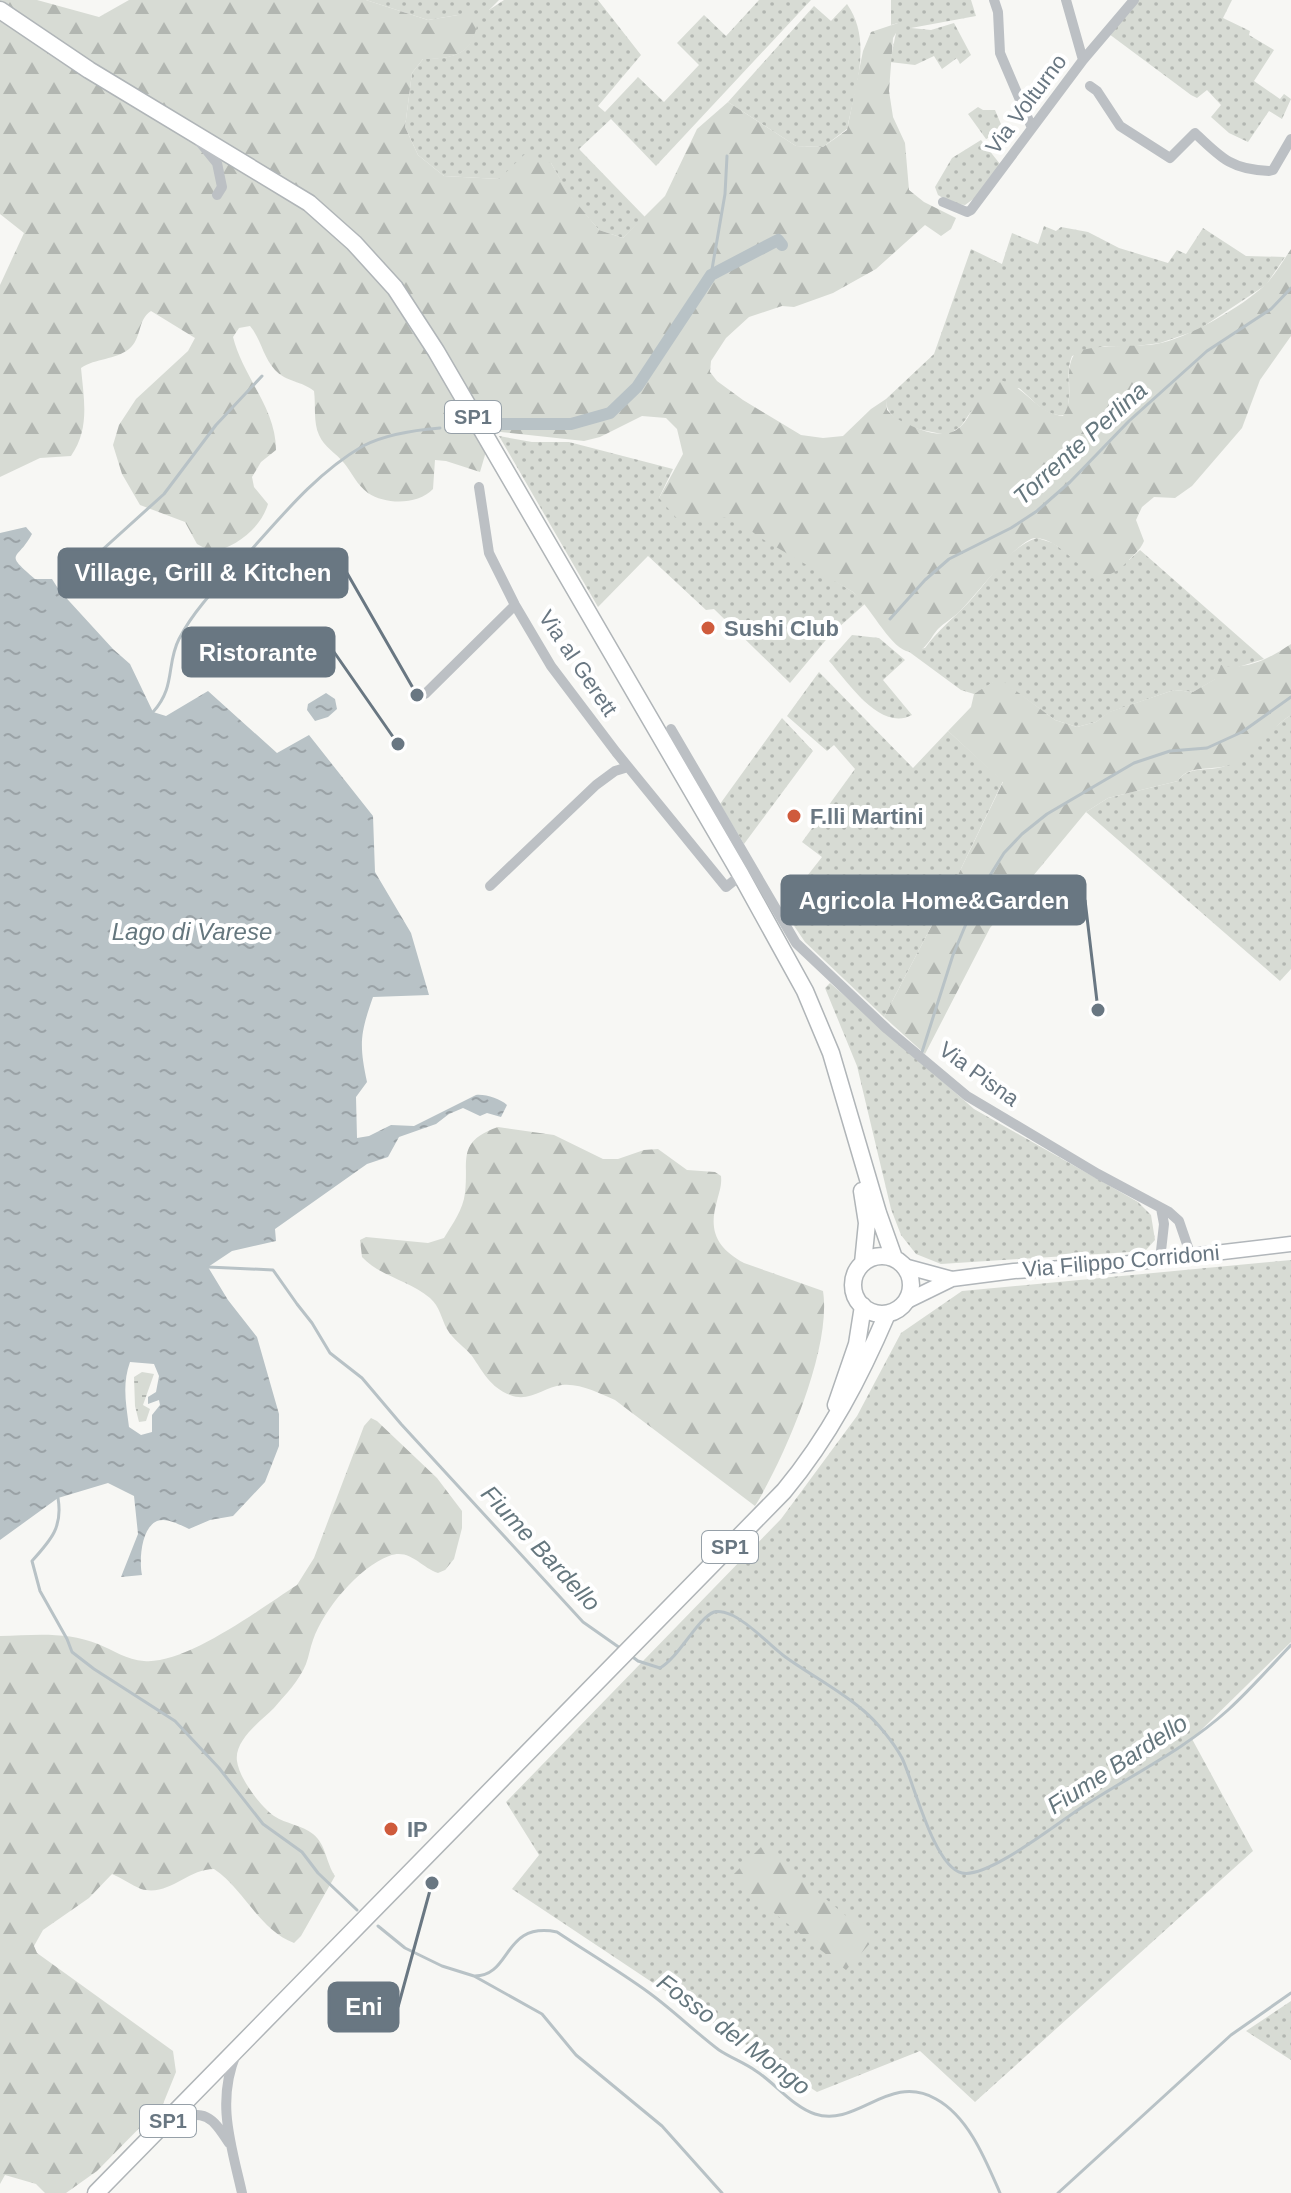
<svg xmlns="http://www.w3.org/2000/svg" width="1291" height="2193" font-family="Helvetica,sans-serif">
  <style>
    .green { fill: url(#green-dots) }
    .forest { fill: url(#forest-firs) }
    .wetland { fill: url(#wetland-marsh) }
    .water { fill: url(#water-ripples); fill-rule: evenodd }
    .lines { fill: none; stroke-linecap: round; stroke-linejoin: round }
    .stream { stroke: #b8c2c6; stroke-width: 3 }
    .canal { stroke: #b8c2c6; stroke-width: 12 }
    .secondary-casing { stroke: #b1b6ba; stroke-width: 17 }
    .primary-casing { stroke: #b0b5b8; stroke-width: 19 }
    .street { stroke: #bcc0c4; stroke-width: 10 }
    .secondary { stroke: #fff; stroke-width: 14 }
    .primary { stroke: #fff; stroke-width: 16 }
    .poi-dot { fill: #cf5b3c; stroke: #fff; stroke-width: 3 }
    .labels { text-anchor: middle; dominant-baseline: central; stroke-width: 8; stroke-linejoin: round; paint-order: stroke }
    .shield { fill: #fff; stroke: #96a0a8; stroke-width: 2 }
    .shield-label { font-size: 20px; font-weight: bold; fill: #697782 }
    .street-label { font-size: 22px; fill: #697782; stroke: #fff }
    .poi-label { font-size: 22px; font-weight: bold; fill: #697782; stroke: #fff; text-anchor: start }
    .water-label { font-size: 24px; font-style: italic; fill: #65777e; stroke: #fff }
    .leader { fill: none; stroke: #697782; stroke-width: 3 }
    .callout-dot { fill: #697782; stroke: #fff; stroke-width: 3 }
    .callout { fill: #697782; stroke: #697782; stroke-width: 3 }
    .callout-label { font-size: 24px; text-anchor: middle; font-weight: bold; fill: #fff }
  </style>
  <defs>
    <pattern id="green-dots" width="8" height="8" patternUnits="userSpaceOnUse" patternTransform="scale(2)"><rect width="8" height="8" fill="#d7dbd4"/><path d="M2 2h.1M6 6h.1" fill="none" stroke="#b2b6b1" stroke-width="1.8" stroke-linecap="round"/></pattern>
    <pattern id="forest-firs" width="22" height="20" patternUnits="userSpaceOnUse" patternTransform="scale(2)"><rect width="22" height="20" fill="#d7dbd4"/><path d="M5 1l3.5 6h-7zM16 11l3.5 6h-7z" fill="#b2b6b1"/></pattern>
    <pattern id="wetland-marsh" width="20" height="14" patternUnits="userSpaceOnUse" patternTransform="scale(2)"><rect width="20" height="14" fill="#d7dbd4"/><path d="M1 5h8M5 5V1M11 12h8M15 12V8" fill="none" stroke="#b2b6b1"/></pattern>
    <pattern id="water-ripples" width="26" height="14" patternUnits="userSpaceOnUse" patternTransform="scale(2)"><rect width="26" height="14" fill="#b8c2c6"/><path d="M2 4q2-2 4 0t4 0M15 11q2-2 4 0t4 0" fill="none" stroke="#9aa2a6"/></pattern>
  </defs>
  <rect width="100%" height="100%" fill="#f7f7f4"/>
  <path class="green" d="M366,0H499L489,10L504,0H598L641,55L598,106L605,112L638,77L664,102L699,65L677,43L704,15L726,36L759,0H811L656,166L611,119L579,149L645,217L623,238L599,230L569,195L551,163L499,179L444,176L418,155L405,127L412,73L423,59C450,58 471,57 476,26L458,15L428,20Z
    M891,0H971L976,16L911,28L931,30L954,23L971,55L960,64L957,58L942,69L934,56L915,65L890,62L898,23L891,25Z
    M1138,0H1232L1223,18L1250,31L1249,35L1274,50L1254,81L1280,99L1284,94L1291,99L1282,119L1269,111L1248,142L1229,133L1211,117L1221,105L1207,90L1197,98L1191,95L1109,34Z
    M847,4C873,41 855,89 847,129L823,147L796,146L728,102L814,6L831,21Z
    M978,107L983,110H995L1003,129L986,139L968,114Z
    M981,140L1000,164L979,195L965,205L951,203L938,195L935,187L952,158Z
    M1044,226L1056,231L1061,227L1088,232L1119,248L1168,263L1177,250L1186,254L1203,228L1246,256L1285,257L1266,285L1198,330L1160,343L1129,347L1105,346L1072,356C1064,375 1074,394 1065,415C1044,417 1034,400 1019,388L979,400L961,426L948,435C927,431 885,426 886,399L934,354L971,249L1002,264L1012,233L1038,244Z
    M499,436L532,442H569L673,469L659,498L731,516L853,592L866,603L830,635L790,683L714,609L706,610L648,556L598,607Z
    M1037,538L1053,543L1070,555L1129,560L1140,550L1264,659L1235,668L1193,692L1174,690L1110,712L1096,722L1077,727L1055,720L999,679L974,694L961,690L908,651L925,648C938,630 954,618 969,602C989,581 1008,547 1037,538Z
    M852,635L879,638L905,660L883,680L912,715C880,732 848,682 829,661Z
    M819,672L913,768L948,731L1003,781L957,877L884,1017L805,942L782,908L822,857L802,842L855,769L834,745L827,751L787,716Z
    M1291,715V969L1280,981L1086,812L1108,798L1178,781C1187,765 1210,772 1225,766C1252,755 1267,730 1291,715Z
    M782,718L813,751L744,844L720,804Z
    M830,983L974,1109L1138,1202L1151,1215L1155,1240L1145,1251L941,1264L916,1254L901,1235L891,1209L857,1066L825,988Z
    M1291,1260V1642L1192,1739L1253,1851L975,2102L920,2051L817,2092L512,1889L539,1855L506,1802L781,1519L857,1416L901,1333L962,1291Z
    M1291,2001V2060L1246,2031Z"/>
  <path class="forest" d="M0,0H37L99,17L129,0H366L428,20L458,15L480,17C477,24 476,30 474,36C467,58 442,59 423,59L412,73L405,127L418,155L444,176L499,179L526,153L551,163L569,194L599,230L623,238L665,196L697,129L728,102L796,146L823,147L847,130L863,51L871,32L898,23L899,28L893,38L889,91L893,117L905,143L909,190L924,202L956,218L951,229L941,236L925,225L876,269L833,293L794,307L782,306L749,317L726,338L711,361L710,372L717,381L743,400L801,435L823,438L843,436L871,409L886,399L887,410C896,420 907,424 919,429C980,452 965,386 999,380C1025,385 1036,413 1063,416C1077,396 1061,371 1076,352C1102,343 1129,348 1156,344C1187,339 1243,306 1265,285C1275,275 1283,261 1291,249V336L1260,380L1242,428L1192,486L1175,498L1154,497L1142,507L1136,520L1144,541C1140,551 1132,556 1125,564C1089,600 1071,540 1036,538C1019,537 973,600 957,614C951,619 944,623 938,629C929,639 924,657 906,651C888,644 870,606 853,592L764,540L731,517L680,522L659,498L683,454L677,429L666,418L642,416L600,437L584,441L492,431L480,472L446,461L435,460L433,489C418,505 386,505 368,493C357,485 352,473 344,463C336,453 324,447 319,435C313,422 316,405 314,391C302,381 286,382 275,370C263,357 261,339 250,326L239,328L233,337C243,377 276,408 276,450L261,462L252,477L254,487L268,504C261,528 236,547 212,552L197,544L185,522L140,505L122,474L113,445L119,425L136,399L188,351L195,338L151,311C137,320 142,339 129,349C115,360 96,358 81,368C84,400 90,429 71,456L40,458L0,477V285L24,233L0,214Z
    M1291,644V715C1270,728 1255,754 1232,764C1215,772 1188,763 1178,781L1108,798L1086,812L990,928L925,1054L884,1017L957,877L1003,782L948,731L971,707L974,694L999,678L1055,720L1077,727L1096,722L1109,712L1174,690L1193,692L1215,679L1221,665C1247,671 1270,658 1291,644Z
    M498,1127L554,1135L603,1159H618L644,1150L658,1149L687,1170L715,1172L721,1176C722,1186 719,1192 717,1201C708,1231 717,1248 744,1263L823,1291C832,1348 785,1457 755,1506L615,1400C599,1393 580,1383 562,1385C544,1387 529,1403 510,1395C490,1387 483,1372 472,1356C465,1347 453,1340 447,1329C441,1318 440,1307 430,1298C409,1280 381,1277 362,1257L360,1240L366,1237L428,1243L444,1238C453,1223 463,1210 465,1193C469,1159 456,1142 498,1127Z
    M371,1418L377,1421L437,1478L462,1511V1528L454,1559L445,1570L438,1573C420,1567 410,1548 389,1556C358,1568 324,1609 313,1640C310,1648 309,1656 306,1664C299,1681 286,1694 274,1708C261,1721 234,1740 237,1761C239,1778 260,1806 274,1816C286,1824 302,1825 313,1834C326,1844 326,1863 335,1876L301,1936L294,1943C259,1930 245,1890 214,1869C187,1869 169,1897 141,1889C131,1885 122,1878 112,1874L89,1898L43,1930L34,1946L37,1953L173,2051L176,2072L163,2104L97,2171L66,2193H45L36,2184L5,2175L0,2184V1636C33,1635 66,1631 98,1644C113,1650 127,1660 144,1661C186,1665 261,1608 297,1585L314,1558L364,1426Z
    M762,1846L874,1939L846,1970L730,1878Z"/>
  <path class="wetland" d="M142,1372L154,1374L143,1405L150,1409L146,1421L139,1422L135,1406L134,1377Z"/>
  <path class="water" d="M26,527L32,534C17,562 3,551 35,579H52L59,590L113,649L130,664L153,712L166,716L208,691L277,753L309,735L373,816L375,872L411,933L429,995L373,997C360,1034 359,1044 367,1082L356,1097L357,1138L369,1136L391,1125L414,1126L476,1095C486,1094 500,1099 507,1105L501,1117L487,1113L480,1116L463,1108L449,1114L436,1124L399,1137L388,1157L367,1164L275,1229L276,1241L232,1251L208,1267L228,1300L257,1337L279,1414V1446L265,1482L233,1516L210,1520L189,1529C180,1525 167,1517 157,1521C141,1528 139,1561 142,1575L121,1577L138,1534L134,1496L108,1483L58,1498L0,1540V533ZM130,1362L154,1364L159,1376L156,1392L148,1397V1404L159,1400L160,1405L152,1415V1432L141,1435L129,1427C126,1404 122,1384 130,1362Z
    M326,693L335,699L337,709L328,717L315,721L307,710L308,704Z"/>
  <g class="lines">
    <path class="stream" d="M711,275L725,194L727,156
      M59,589L164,494L216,425L262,376
      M890,619L925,580L949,559L1011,528L1037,511L1070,482L1129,421L1207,351L1271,309L1291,288
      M153,712C176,687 166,664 179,639C195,608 220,584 244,558C280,518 316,473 363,446C386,434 415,430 440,428
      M922,1052L953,955L979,893L1004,853L1022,834L1047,814L1134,763L1170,751L1207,748L1242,732L1291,697
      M208,1267L273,1270L297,1304L312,1323L330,1353L362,1378L401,1424L583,1622L620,1648
      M58,1498C63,1527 51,1540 32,1561L40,1591L67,1639L72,1652L94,1669L175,1721L219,1768L263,1824L302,1852L318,1873L357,1910
      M630,1655L638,1661L660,1668C680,1656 697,1619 714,1612C720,1610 727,1613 732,1615C752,1625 767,1643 784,1656C810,1675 840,1690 864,1711C877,1722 894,1743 902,1758C914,1783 934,1867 962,1873C989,1879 1062,1819 1087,1804C1135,1773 1185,1749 1228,1710C1250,1690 1270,1667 1291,1645
      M378,1926L405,1948L442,1966L474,1976L542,2014L576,2055L662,2126L722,2193
      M474,1976C512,1977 502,1921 557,1932C587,1952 619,1971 648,1992C673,2010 695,2032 719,2050C731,2058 745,2063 756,2071C775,2083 793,2107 815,2114C857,2128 889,2072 936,2099C969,2117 986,2161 1000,2193
      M1058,2193L1231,2035L1291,1993"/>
    <path class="canal" d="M494,424H571L610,413L637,387L711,275L778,240L782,245"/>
    <g class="secondary-casing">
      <path id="secondary" d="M904,1266L952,1279
        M907,1301L952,1279L1014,1271L1113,1265L1291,1244"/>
    </g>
    <g class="primary-casing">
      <path id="primary" d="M0,10L89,70L309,203L354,243L395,288L436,351L741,875L805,991L831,1053L878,1213L894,1258
        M862,1191L867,1223L863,1263
        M853 1285a29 29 0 1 1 58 0a29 29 0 1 1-58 0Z
        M836,1405L857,1344L863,1306
        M96,2193L784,1491C829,1437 860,1377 887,1314"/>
    </g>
    <path class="street" d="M994,0L998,12L1000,53L1032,128
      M1066,0L1083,60
      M1090,86L1097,91L1120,126L1170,158L1195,133C1221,158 1232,170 1269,171L1273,170L1291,139
      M200,142L217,163L222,187L217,195
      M943,202L967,212L971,210L1083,60L1134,0
      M479,487L489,553L515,605L551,666L616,752L726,887L741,875
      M425,694L515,605
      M671,729L796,943L887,1029L967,1096L1098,1174L1169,1212L1179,1221L1191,1256
      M490,886L596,785L615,771L628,767
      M1160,1260L1164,1224L1161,1208
      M236,2054C216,2102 231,2144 242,2193
      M172,2117C207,2112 210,2114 229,2143"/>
    <use href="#secondary" class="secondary"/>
    <use href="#primary" class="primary"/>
  </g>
  <g class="poi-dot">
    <circle cx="708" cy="628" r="8"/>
    <circle cx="794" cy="816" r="8"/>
    <circle cx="391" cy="1829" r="8"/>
  </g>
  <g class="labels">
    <g class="shield">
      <rect x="445" y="401" width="56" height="32" rx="6"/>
      <rect x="702" y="1531" width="56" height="32" rx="6"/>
      <rect x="140" y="2105" width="56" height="32" rx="6"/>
    </g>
    <g class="shield-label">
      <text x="473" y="417">SP1</text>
      <text x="730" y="1547">SP1</text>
      <text x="168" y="2121">SP1</text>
    </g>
    <g class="street-label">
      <text transform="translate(1026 104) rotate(-53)">Via Volturno</text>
      <text transform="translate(578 663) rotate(56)">Via al Gerett</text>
      <text transform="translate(979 1074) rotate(36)">Via Pisna</text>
      <text transform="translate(1121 1261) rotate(-5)">Via Filippo Corridoni</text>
    </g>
    <g class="poi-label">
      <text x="724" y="628">Sushi Club</text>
      <text x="810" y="816">F.lli Martini</text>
      <text x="407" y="1829">IP</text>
    </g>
    <g class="water-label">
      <text transform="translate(1080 443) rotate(-42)">Torrente Perlina</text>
      <text x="192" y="931">Lago di Varese</text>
      <text transform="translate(541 1548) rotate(47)">Fiume Bardello</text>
      <text transform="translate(1117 1764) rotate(-33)">Fiume Bardello</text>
      <text transform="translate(734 2034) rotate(37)">Fosso del Mongo</text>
    </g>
  </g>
  <path class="leader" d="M417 695L347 573M398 744L334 652M1098 1010L1085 900M432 1883L398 2007"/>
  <g class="callout-dot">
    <circle cx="417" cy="695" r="8"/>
    <circle cx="398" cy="744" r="8"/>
    <circle cx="1098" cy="1010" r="8"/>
    <circle cx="432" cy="1883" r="8"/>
  </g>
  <g class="callout">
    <rect x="59" y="549" width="288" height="48" rx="8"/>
    <rect x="183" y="628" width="151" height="48" rx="8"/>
    <rect x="782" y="876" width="303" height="48" rx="8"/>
    <rect x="329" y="1983" width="69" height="48" rx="8"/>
  </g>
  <g class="callout-label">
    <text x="203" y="581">Village, Grill &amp; Kitchen</text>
    <text x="258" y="661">Ristorante</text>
    <text x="934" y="909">Agricola Home&amp;Garden</text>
    <text x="364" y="2015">Eni</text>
  </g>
</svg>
